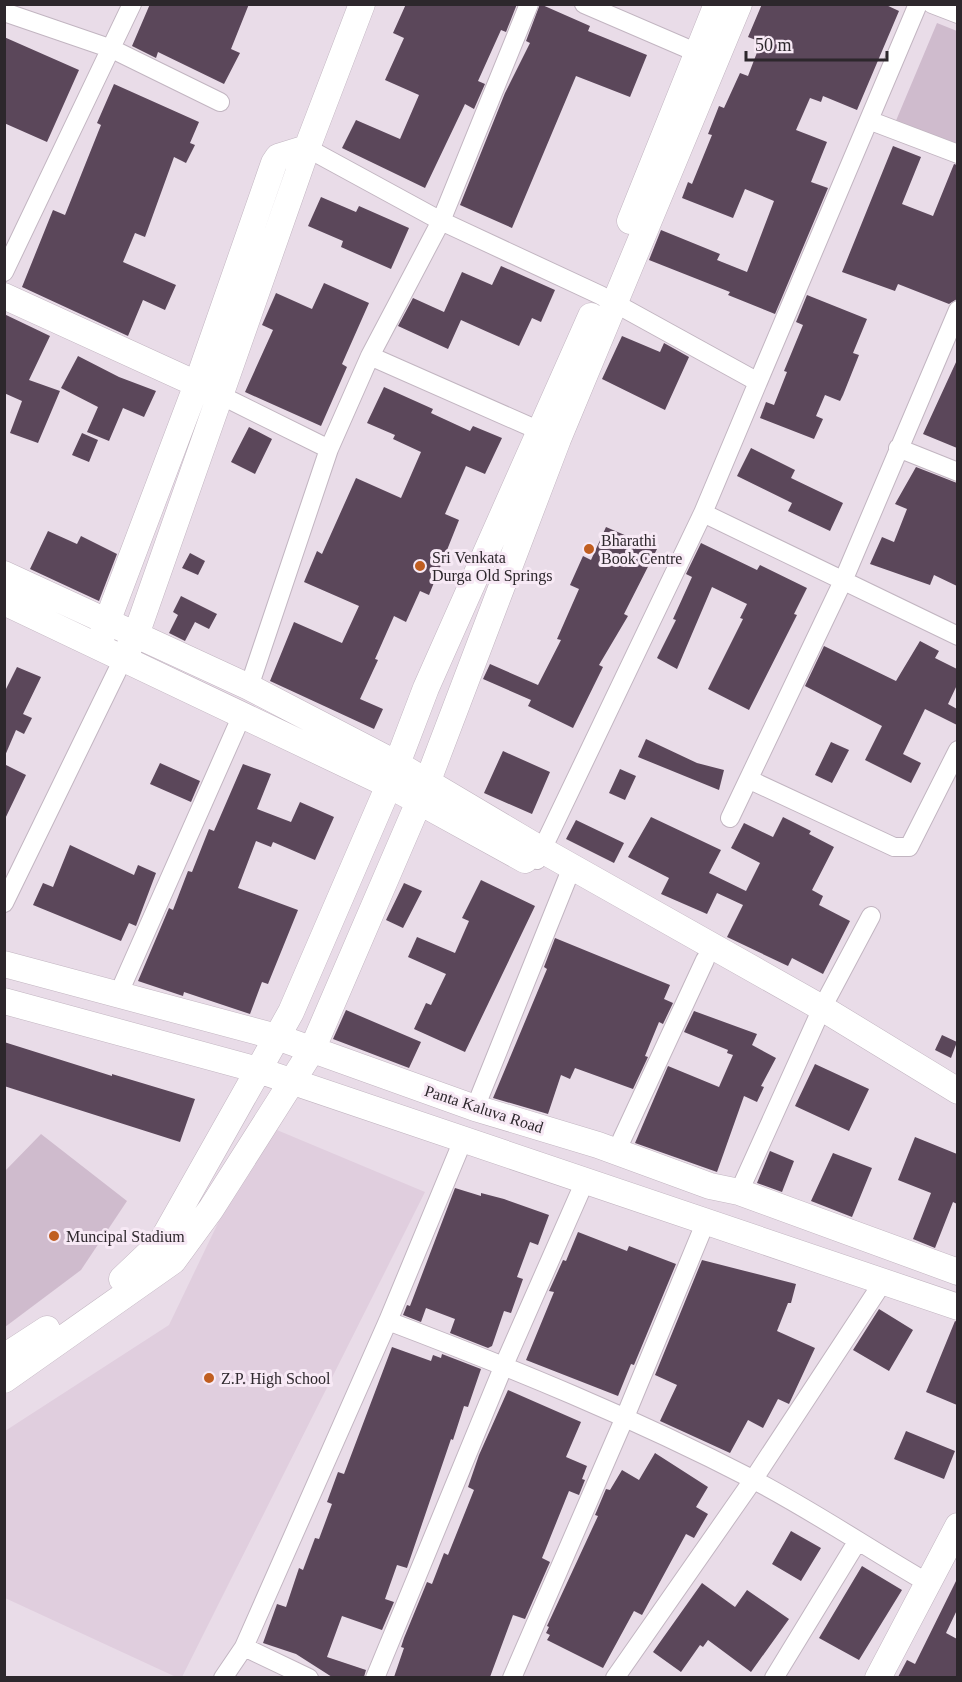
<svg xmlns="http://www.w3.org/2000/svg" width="962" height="1682" font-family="'Times New Roman',serif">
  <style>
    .built { fill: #e0cede }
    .green { fill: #cfbbcd }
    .building { fill: #5b475a }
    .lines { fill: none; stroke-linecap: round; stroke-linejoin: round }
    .street-casing { stroke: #c2b5c1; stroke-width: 20 }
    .secondary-casing { stroke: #c2b5c1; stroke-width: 27 }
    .street { stroke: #fff; stroke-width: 18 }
    .secondary { stroke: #fff; stroke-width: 26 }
    .poi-dot { fill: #c05e20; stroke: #f7e9f5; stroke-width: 2 }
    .labels { text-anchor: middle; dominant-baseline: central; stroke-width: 6; stroke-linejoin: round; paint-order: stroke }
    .poi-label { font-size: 16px; fill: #2d272c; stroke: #f7e9f5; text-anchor: start }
    .street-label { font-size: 16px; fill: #2d272c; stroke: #f7e9f5 }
  </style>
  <rect width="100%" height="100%" fill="#e9dce8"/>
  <path class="built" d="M265,1125L425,1192L182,1677H176L5,1598V1431L169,1325Z"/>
  <path class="green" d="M937,23L957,31V147L895,123Z
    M41,1134L127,1201L81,1270L5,1327V1171Z"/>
  <path class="building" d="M150,4H249L231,49L240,53L224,84L158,52L156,58L132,46Z
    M406,4H517L506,32L501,30L478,81L485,84L474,109L465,104L425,188L342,148L356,120L400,139L419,95L385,80L404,38L393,33Z
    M540,4L590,26L588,31L647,55L630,97L576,76L512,228L460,205L505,93L530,43L526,41Z
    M762,4H884L899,11L857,110L823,96L821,102L810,98L796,130L827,142L811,182L828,188L775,314L728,295L730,292L649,260L661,230L720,254L717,260L747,272L774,201L745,189L733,218L682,198L688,182L692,184L712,135L708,134L719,106L724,108L740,73L748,76L761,42L748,37Z
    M4,37L79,70L47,142L4,123Z
    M114,84L199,122L190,143L195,145L186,163L174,157L145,237L135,233L123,262L176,285L165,310L143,300L128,336L22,287L53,210L65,215L101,125L97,123Z
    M893,146L921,157L902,204L933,216L954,164L957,165V299L949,304L898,284L895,291L842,272Z
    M321,197L356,212L359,206L409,228L391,269L341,247L343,241L308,226Z
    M501,266L555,290L541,322L532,318L519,346L461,320L448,349L398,326L413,298L444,312L462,272L492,285Z
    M324,283L369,303L342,364L347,367L321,426L245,392L273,330L262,325L276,293L312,309Z
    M807,295L867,319L853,353L859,355L843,395L840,401L825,395L816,416L823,419L814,439L760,418L766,402L774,405L787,372L784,371L803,325L796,322Z
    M4,314L50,336L29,380L60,391L38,443L10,433L22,401L4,393Z
    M622,336L660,352L664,343L689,357L665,410L602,379Z
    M78,356L119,377L156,391L144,417L123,408L109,441L87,432L98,407L61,388Z
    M957,360V448L923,434Z
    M384,387L433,409L431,413L470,431L473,426L502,438L485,474L466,466L445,514L459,520L429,595L420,591L406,622L394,616L375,659L378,660L360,699L383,709L374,729L270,681L294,622L342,643L359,606L304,582L317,551L322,554L356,478L401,498L421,452L393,439L395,435L367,423Z
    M249,427L272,439L255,474L231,462Z
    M82,433L98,440L89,462L72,455Z
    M751,448L795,470L791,478L843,503L830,531L788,511L792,503L737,476Z
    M916,467L957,483V586L934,575L930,585L870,564L882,537L894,542L907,509L895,504Z
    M606,527L657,549L624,614L628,616L599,665L603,667L573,728L528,706L531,700L483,679L490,664L538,685L561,640L557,639L579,589L570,585L583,556L591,560Z
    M48,531L77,544L81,536L117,554L99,601L30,569Z
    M701,543L757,570L760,565L807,588L794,614L797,615L749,710L708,689L743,619L740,618L747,604L712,587L677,669L657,658L676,620L673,619L692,577L686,574Z
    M190,553L205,561L198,575L182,568Z
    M181,596L217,614L209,629L195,622L185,641L169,633L178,615L173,612Z
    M920,641L939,651L935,658L957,669V685L948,704L957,709V725L925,709L903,754L921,763L911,783L865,760L882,726L805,686L824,646L896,681Z
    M17,667L41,677L23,714L32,718L24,734L16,730L4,758V693Z
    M646,739L697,763L724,770L719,790L638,757Z
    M831,742L849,750L832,783L815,775Z
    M503,751L550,772L532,814L484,793Z
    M160,763L200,781L191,802L150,784Z
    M4,764L26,775L4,821Z
    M243,764L271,774L257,809L291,822L300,802L334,817L315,860L273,842L271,847L256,841L238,888L298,910L268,984L262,982L250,1014L184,992L183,996L138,981L169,908L173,910L188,871L192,872L209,829L214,831Z
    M620,769L636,776L625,800L609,793Z
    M651,817L721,850L709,873L746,891L760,863L731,848L744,823L773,837L783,817L811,831L809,834L834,847L812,890L823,896L819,905L850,921L823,974L792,958L788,966L727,937L743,905L717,893L707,914L661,894L669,878L628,857Z
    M576,820L624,843L614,863L566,839Z
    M70,845L134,875L138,865L156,873L136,926L129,923L121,941L33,905L43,883L53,887Z
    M481,880L535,906L465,1052L414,1029L426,1003L431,1005L446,974L408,957L417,937L455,953L469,921L462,918Z
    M404,883L422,891L403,928L386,920Z
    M555,938L670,985L664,999L673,1003L663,1024L659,1022L645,1056L648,1057L633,1089L575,1068L570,1079L561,1075L548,1114L493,1098L547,969L544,967Z
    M346,1010L421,1042L409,1068L333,1039Z
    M694,1011L757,1034L752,1045L776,1058L761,1086L764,1087L757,1102L744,1096L717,1172L635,1143L668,1066L719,1087L733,1055L727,1053L728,1050L684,1032Z
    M942,1035L957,1042L951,1058L935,1050Z
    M4,1042L112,1076V1074L195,1099L180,1142L4,1086Z
    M815,1064L869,1089L849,1131L795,1106Z
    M915,1137L957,1154V1204L953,1202L935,1248L913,1239L931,1193L898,1180Z
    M770,1151L794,1161L782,1192L757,1183Z
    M833,1153L872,1168L852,1217L811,1201Z
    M455,1188L481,1196V1193L504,1199L549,1215L538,1245L530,1242L517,1277L523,1279L511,1313L504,1311L492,1346L488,1348L450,1333L455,1319L426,1308L421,1322L403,1315L407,1305L410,1306Z
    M578,1232L627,1251L629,1246L676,1264L634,1365L631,1364L618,1396L526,1360L554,1292L549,1291L563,1260L566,1261Z
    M702,1260L796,1284L791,1303H788L777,1331L815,1348L789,1404L778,1399L763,1428L748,1420L730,1453L660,1421L677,1385L655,1375Z
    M879,1309L913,1330L889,1371L853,1350Z
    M955,1321L957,1322V1405L926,1392Z
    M392,1347L431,1361L433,1355L441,1358L442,1354L481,1369L468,1407L464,1406L453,1440L451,1439L407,1568L397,1565L385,1599L394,1602L382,1630L342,1616L327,1657L366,1670L364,1677H332L296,1654L263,1643L277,1604L286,1607L299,1568L303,1570L315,1538L319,1539L332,1504L327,1502L338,1472L344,1474Z
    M508,1390L581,1422L566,1457L587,1466L582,1479L585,1480L579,1495L569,1491L542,1558L550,1562L525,1619L513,1615L490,1677H394L404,1648L401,1647L404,1638L427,1582L432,1584L444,1553L448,1555L474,1490L468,1487L479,1455Z
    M906,1431L955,1451L944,1479L894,1459Z
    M655,1453L708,1487L696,1507L708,1514L694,1538L686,1534L642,1615L634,1611L603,1668L547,1640L550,1635L546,1633L549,1627L547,1626L598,1516L595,1515L606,1489L610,1490L622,1470L639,1480Z
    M791,1531L821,1548L801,1581L772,1564Z
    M862,1566L902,1590L859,1660L819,1638Z
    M957,1579V1610L946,1633L957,1639V1677H898L907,1660L915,1664Z
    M702,1583L735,1607L747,1590L789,1619L751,1672L708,1640L703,1647L700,1645L681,1672L653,1652Z"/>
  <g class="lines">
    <g class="street-casing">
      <path id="street" d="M584,4L707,57
        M932,4L958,14
        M4,12L112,49L220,102
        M871,121L958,154
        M307,148L441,221L600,295L758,382L918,4
        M4,272L132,4
        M370,356L549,435
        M220,395L329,449
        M898,448L958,472
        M703,513L758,382
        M249,687L329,449L370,356L441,221L529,4
        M750,780L894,847H909L958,750
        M730,818L843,581L958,310
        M537,860L703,513L958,636
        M4,903L123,659
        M118,995L242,715
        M475,1108L572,867
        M616,1152L705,960
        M739,1192L822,1008L871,916
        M388,1321C512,1368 634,1418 752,1479C812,1510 869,1549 928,1583
        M244,1647L309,1678
        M223,1678L244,1647L388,1321L463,1140
        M375,1678L504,1365L585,1181
        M512,1678L625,1417L706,1221
        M615,1678L753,1480L883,1282
        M774,1678L857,1542"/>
    </g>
    <g class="secondary-casing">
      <path id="secondary" d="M630,221L717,4
        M4,296L212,391
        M4,574L249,687L397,764L542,850L822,1008L958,1091
        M4,602L389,785L525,860
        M101,638L197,384L274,163L278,157L307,148
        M127,651L136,635L307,148L362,4
        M4,964L277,1037L475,1108L598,1145L710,1186L739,1192L958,1272
        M4,1001L258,1070L958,1307
        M122,1279L162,1241L291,1012L389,785L426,688L591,316
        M4,1357L47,1329
        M4,1380L173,1261L211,1209L312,1050L427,783L558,439L739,4
        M878,1678L958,1526"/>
    </g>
    <use href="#street" class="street"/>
    <use href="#secondary" class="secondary"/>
  </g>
  <g class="poi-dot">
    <circle cx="589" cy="549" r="6"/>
    <circle cx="420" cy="566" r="6"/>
    <circle cx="54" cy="1236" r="6"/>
    <circle cx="209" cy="1378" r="6"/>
  </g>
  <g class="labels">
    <g class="poi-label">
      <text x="601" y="540">Bharathi<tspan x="601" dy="18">Book Centre</tspan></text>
      <text x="432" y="557">Sri Venkata<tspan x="432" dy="18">Durga Old Springs</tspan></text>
      <text x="66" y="1236">Muncipal Stadium</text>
      <text x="221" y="1378">Z.P. High School</text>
    </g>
    <g class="street-label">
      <text transform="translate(484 1109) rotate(18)">Panta Kaluva Road</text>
    </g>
  </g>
  <rect width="962" height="1682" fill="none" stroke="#2d272c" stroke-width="12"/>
  <path d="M746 51v9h141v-9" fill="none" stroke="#2d272c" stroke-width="3"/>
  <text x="755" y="51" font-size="18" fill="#2d272c" stroke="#f7e9f5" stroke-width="4.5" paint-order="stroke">50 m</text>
</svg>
